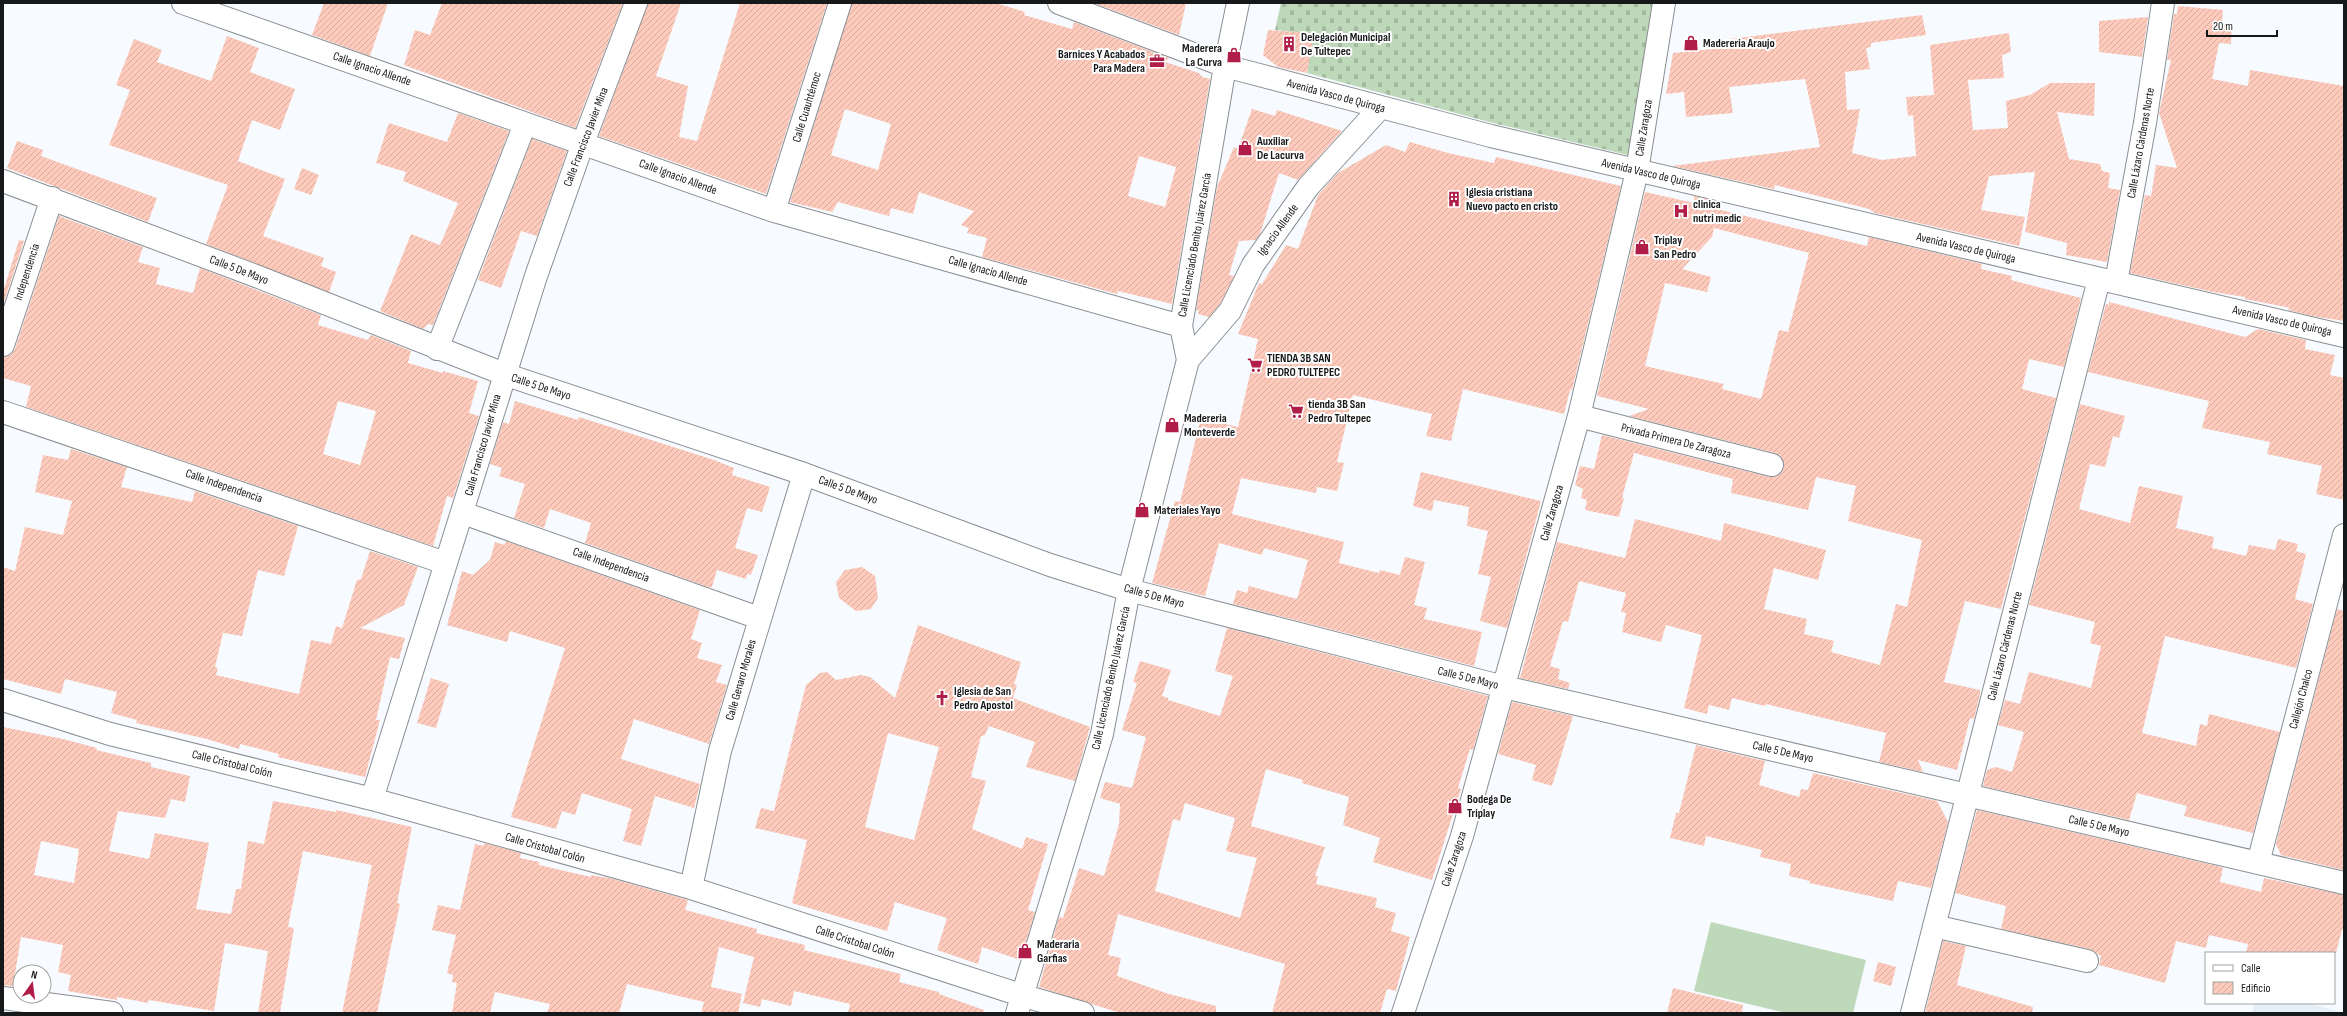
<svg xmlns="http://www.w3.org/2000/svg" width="2347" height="1016" font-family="'Sofia Sans Condensed',sans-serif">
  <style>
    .built { fill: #e4eff8 }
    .cemetery { fill: url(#cemetery-stones) }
    .pitch { fill: #bed8ba }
    .building { fill: url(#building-hatch); fill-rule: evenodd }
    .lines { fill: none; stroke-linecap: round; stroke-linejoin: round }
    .minor-casing { stroke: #8a8f93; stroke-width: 24 }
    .minor { stroke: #fff; stroke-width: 22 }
    .labels { text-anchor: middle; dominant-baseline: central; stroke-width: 4; stroke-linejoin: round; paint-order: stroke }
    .poi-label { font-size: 12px; font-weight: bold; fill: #16181a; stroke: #fff; text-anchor: start }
    .street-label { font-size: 12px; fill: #16181a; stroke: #fff }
  </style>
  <defs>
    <pattern id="cemetery-stones" width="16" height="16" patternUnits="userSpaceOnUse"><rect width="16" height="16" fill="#bed8ba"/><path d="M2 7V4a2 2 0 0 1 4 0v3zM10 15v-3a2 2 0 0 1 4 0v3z" fill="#a3b99f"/></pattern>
    <pattern id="building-hatch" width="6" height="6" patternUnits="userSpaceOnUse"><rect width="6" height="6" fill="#fdcabc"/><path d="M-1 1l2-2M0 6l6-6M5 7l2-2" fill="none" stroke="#d8ada1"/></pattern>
  </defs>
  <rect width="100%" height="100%" fill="#f7fbff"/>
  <path class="built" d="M2254,1003H2308L2344,1013H2252Z"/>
  <path class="cemetery" d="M1281,3H1654L1632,156L1493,123L1307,73L1314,34L1275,30Z"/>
  <path class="pitch" d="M1711,922L1866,960L1853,1013H1786L1694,991Z"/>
  <path class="building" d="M324,3H388L370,56L312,35Z
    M442,3H623L575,128L404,65L415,30L430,35Z
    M648,3H681L656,76L688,86L679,137L697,141L740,3H827L766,194L599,136Z
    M852,3H996L1025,12L1024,15L1072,29L1074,22L1169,58L1165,62L1199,73L1202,77L1210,79L1172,304L1118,291L1117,294L982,257L987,238L967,233L969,228L961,225L974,211L919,192L913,214L891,208L889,216L838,202L832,212L790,202ZM845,109L891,124L878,170L831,155ZM1139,156L1176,167L1165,207L1128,196Z
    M1094,3H1186L1179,35Z
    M2178,6L2223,10L2222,23H2232L2231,44L2219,43L2212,79L2248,86L2250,70L2344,86V321L2312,316L2288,310L2290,308L2245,299V297L2213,292L2130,273L2145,195L2151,196L2156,165L2177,168L2159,113L2171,60H2167L2174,14H2177Z
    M1922,15L1926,35L1871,43V47L1866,48L1870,69L1845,72L1847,110L1860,109L1852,153L1882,160L1916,156L1913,115L1908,116L1906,97L1934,95L1930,45L2009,33L2011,52L2002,55L2004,78L1968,80L1973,130L2008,128L2006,101L2030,95L2050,83H2095L2094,116L2057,112L2069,159L2100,164L2102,171L2110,173L2108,188L2120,190L2107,262L2066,255L2067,243L2025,232L2035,172L1989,176L1981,210L2025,217L2019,246L1875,213L1869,209L1775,185L1774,189L1672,166L1820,147L1805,79L1729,87L1733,113L1686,117L1684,92L1666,94L1673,53L1713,49L1714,41Z
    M2148,17L2142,57L2099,52V21Z
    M1268,30L1314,33L1307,73L1278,67L1263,55Z
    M227,36L259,48L250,72L295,89L280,130L252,120L238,161L285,179L263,236L324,258L321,266L336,272L329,292L206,244L228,185L109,145L130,90L116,85L134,39L162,50L157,62L211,81Z
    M1252,109L1275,116L1277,110L1342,131L1298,180L1279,173L1260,234L1256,240L1239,241L1229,275L1234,276L1220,304L1209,317L1198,314L1199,311L1196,310L1217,187L1234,147L1238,149Z
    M458,113L509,131L433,325L428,324L423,329L380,311L411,234L440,245L458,203L403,181L406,172L376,163L389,123L447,142Z
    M532,139L567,151L537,236L521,231L501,288L478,280Z
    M17,141L43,150L41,156L157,198L148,222L7,168Z
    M1410,142L1448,153L1494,163L1496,157L1621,186L1572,390H1570L1564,414L1463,389L1451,441L1426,436L1432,414L1353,395L1337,462L1344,463L1337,491L1317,487L1316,493L1241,478L1232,514L1344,542L1339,563L1379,573L1380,570L1400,575L1405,557L1425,562L1414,605L1427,608L1424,619L1482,632L1474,666L1233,604L1237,590L1247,593L1249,586L1297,599L1308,560L1264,548L1262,555L1219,543L1205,596L1152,583L1175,501L1180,502L1201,418L1238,427L1258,339L1238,334L1259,283L1262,284L1286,245L1298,249L1318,195L1338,173L1386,145L1405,152Z
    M302,168L319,175L311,195L294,189Z
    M1645,192L1694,203V196L1707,199L1705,206L1867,246L1869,237L1982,264L1981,269L2012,276L2011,280L2081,298L2064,367L2029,359L2022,389L2056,398L2001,609L1965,601L1944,682L1980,690V694L1974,719L1970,718L1957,770L1918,760L1923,772L1879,762L1886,733L1766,704L1765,706L1732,698L1729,710L1709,705L1707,714L1684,708L1702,635L1666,625L1661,642L1622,632L1626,613L1621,612L1626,593L1579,581L1568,622L1563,621L1550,666L1560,669L1558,679L1570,683L1568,689L1520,678L1557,542L1625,558L1635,519L1721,541L1724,523L1826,550L1818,580L1774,568L1764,609L1807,619L1804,634L1834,641L1831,652L1880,665L1896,604L1907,607L1922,540L1848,521L1856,486L1816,477L1808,510L1731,493L1733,479L1634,453L1622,498H1624L1619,517L1585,510L1587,500L1581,498L1583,489L1575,485L1580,466L1594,469L1602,435L1769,477L1781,474L1784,468L1781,456L1775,453L1629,416L1649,409L1597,396ZM1714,228L1809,253L1788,332L1779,330L1761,399L1722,389L1724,384L1645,366L1665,283L1707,292L1711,277L1682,269L1712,237Z
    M59,216L143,247L138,262L160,268L156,284L193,293L200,268L321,315L318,325L368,340L371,335L411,351L408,363L443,373V371L478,381L469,413L479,416L453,498L447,496L433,546L26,407L31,386L3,378V357L11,355L15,349ZM338,401L376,411L360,465L323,454Z
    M19,240L24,241L3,305V292Z
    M2109,302L2245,337L2258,329L2306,340L2305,349L2335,355L2330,375L2344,378V500L2316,494L2322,466L2267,454L2270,442L2202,428L2209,401L2088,372L2106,304L2109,305Z
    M515,401L578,420L579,417L714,460L734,468L732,475L770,487L762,512L747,508L735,548L758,555L751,575L747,574L746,579L717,570L712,587H708L585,543L591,523L550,509L544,528L514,518L525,484L499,476L502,468L490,464L503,422L509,424Z
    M2080,404L2125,416L2119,438L2113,436L2105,467L2090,464L2079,509L2130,523L2139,486L2183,496L2176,528L2214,537L2212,548L2246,556L2249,545L2275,550L2278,539L2298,544L2296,551L2306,554L2295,599L2313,604L2296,668L2165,636L2142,733L2196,746L2200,724L2207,726L2209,714L2280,732L2253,833L2184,816L2187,806L2137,793L2129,820L1983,786L1987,770L1996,767L2012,772L2024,732L1998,725L2005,700L2020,704L2029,672L2091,688L2101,646L2090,643L2095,622L2029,605Z
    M71,449L127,467L121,487L192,502L195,491L298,526L284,576L258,570L242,636L223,633L215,667L218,668L216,675L299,694L311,640L331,644L336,626L342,628L357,580L361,579L370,551L418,567L404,605L360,628L405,638L399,659L390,657L376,720H380L365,777L278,757L279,754L240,744L239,749L207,739L136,723L137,720L111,713L117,692L65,679L61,694L3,679V567L15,571L25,527L63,535L72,501L35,492L43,455L68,460Z
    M1421,472L1541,501L1507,628L1480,621L1491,577L1478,574L1488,531L1467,526L1469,507L1434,500L1432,511L1413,506Z
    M506,541L700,610L691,639L702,643L697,658L722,665L716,682L727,685L709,744L634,719L621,759L700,784L694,808L655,796L641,846L623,841L632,809L582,793L575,815L562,811L556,829L511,817L565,648L510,631L507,642L447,625L462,571L473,575L490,560L495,542L505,545Z
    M862,567L875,576L878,598L871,609L856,611L839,598L836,582L845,570Z
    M2337,609L2344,611V870L2281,855L2276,844Z
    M918,625L1021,662L1014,684L1017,685L1013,698L1090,727L1075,781L1026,767L1035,742L989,726L985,735L981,736L971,777L986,781L972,829L1022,849L1026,837L1048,844L1028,910L1035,912L1020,960L982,947L978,964L937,950L947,918L895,902L887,931L792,903L807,840L755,828L761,808L774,811L806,685L820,673L827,672L836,680L861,675L870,677L895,698ZM888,733L939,747L914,840L865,827Z
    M1227,628L1488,696L1473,750L1470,749L1458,788L1461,789L1432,880L1373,862L1380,838L1343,825L1349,797L1302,783L1303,780L1266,769L1251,826L1325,847L1315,876H1318L1316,884L1377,898L1375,907L1396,913L1391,931L1410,937L1396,991L1387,989L1380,1013H1272L1285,964L1118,914L1108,955L1121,958L1117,976L1169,994L1216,1006V1013H1120L1039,987L1059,917L1063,918L1079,868L1104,876L1119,824L1120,804L1100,798L1105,782L1132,788L1146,737L1122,730L1137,683L1133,682L1140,661L1171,670L1162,696L1168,698V700L1220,716L1233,676L1215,671ZM1185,803L1235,818L1226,851L1257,858L1240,918L1155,891L1173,819L1180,821Z
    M431,678L449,684L436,728L417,723Z
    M1512,702L1573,716L1552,786L1532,780L1536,765L1498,754Z
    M3,727L63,739L97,748L96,750L151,763V767L190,776L185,802L171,799L165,818L118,811L109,851L149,859L155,833L209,843L196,909L231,914L236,889H241L248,841L264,844L273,801L336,812V810L412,827L397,903L400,904L377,1013H342L372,865L303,851L288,927L294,928L280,1013H258L268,951L225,943L214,1011L149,1000L148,1003L117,997V1000L68,991L71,975L58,972L63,945L21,937L13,986L3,985ZM41,841L79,849L74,883L34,875Z
    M1696,745L1765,761L1759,785L1799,797L1801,789L1808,790L1813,773L1937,801L1948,822L1931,888L1898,881L1893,901L1809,883L1810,881L1789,876L1791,864L1760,857L1762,850L1706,836L1704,846L1670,838L1676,813H1679Z
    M1977,810L2217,866L2223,868L2220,882L2261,892L2264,878L2344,895V930L2342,929L2336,953H2246L2248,944L2209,935L2206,948L2176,941L2165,983L2099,965L2101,956L2090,949L2001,929L2006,906L1955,893Z
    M484,843L521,853L520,858L539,862V865L591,877V875L613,879L688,900L685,910L757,929L756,933L805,945L804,950L901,974L899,982L939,992V994L984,1010L983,1013H848L850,1004L794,991L791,1006L762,999L760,1007L743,1003L754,957L719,947L711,987L742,994L738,1013H701L704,1002L627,984L619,1013H547L550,1004L495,992L490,1013H452L457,983L452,982L453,975L447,973L456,935L432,930L438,905L460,910L475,844L483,846Z
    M1943,941L1966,946L1957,985L2033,1007L2032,1013H1925Z
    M1878,962L1896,967L1891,986L1873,981Z
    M1673,988L1743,1005L1742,1013H1667Z"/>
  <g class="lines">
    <g class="minor-casing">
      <path id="minor" d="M183,3L774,211L1181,326
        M1059,3L1225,66L1491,136L2344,336
        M3,181L256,276L504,374L804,474L1050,565L1129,590L1504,687L2344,883
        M774,211L840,3
        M2116,282L2145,123L2163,3
        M3,345L52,198
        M437,349L525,124
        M1188,360L1230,311L1253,265L1308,187L1380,108
        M3,412L445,563
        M1579,416L1772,465
        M463,513L759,618
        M3,700L110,734L372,799L691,888L1021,995L1083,1013
        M372,799L536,276L583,143L636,3
        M2258,863L2344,535
        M691,888L720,751L804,474
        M1934,926L2087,961
        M3,998L112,1013
        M1017,1013L1102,734L1129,590L1188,360L1181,326L1225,66L1238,3
        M1403,1013L1462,836L1579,416L1637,171L1664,3
        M1912,1013L2099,279"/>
    </g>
    <use href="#minor" class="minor"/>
  </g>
  <defs>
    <g id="shop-bare" transform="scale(1.2)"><path d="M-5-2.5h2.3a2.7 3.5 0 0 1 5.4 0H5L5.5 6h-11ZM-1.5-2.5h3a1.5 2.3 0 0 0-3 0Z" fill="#af1d48" stroke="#fff" stroke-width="2.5" paint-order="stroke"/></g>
    <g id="building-bare" transform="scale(1.2)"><path d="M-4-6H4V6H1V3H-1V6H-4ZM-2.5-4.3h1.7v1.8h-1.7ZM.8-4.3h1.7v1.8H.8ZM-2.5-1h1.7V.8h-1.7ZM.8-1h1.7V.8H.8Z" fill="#af1d48" stroke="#fff" stroke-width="2.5" paint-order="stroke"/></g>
    <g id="office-bare" transform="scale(1.2)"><path d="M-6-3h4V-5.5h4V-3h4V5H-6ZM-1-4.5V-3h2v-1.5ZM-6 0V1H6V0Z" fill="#af1d48" stroke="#fff" stroke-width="2.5" paint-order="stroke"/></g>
    <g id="hospital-bare" transform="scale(1.2)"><path d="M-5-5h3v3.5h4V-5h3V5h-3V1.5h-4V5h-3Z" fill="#af1d48" stroke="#fff" stroke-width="2.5" paint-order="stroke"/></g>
    <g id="supermarket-bare" transform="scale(1.2)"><path d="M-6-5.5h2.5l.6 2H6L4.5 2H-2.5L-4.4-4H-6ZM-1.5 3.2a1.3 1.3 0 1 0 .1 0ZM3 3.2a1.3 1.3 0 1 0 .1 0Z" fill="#af1d48" stroke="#fff" stroke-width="2.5" paint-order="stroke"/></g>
    <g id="church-bare" transform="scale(1.2)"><path d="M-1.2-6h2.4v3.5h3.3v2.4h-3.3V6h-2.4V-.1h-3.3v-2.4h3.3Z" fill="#af1d48" stroke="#fff" stroke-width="2.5" paint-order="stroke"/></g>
  </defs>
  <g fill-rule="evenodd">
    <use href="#shop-bare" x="1691" y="43"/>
    <use href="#building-bare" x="1289" y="44"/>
    <use href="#shop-bare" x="1234" y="55"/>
    <use href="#office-bare" x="1157" y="61"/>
    <use href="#shop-bare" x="1245" y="148"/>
    <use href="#building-bare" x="1454" y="199"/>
    <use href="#hospital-bare" x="1681" y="211"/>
    <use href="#shop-bare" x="1642" y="247"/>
    <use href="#supermarket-bare" x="1255" y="365"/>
    <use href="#supermarket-bare" x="1296" y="411"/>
    <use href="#shop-bare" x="1172" y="425"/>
    <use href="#shop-bare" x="1142" y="510"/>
    <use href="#church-bare" x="942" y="698"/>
    <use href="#shop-bare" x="1455" y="806"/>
    <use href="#shop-bare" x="1025" y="951"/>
  </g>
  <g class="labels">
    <g class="poi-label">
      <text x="1301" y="37">Delegación Municipal<tspan x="1301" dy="14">De Tultepec</tspan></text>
      <text x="1703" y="43">Madereria Araujo</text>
      <text x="1222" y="48" text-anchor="end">Maderera<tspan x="1222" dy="14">La Curva</tspan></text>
      <text x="1145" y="54" text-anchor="end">Barnices Y Acabados<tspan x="1145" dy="14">Para Madera</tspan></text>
      <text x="1257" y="141">Auxiliar<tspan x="1257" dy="14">De Lacurva</tspan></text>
      <text x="1466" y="192">Iglesia cristiana<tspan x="1466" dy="14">Nuevo pacto en cristo</tspan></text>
      <text x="1693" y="204">clinica<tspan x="1693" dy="14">nutri medic</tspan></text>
      <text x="1654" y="240">Triplay<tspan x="1654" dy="14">San Pedro</tspan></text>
      <text x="1267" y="358">TIENDA 3B SAN<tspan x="1267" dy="14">PEDRO TULTEPEC</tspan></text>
      <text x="1308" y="404">tienda 3B San<tspan x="1308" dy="14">Pedro Tultepec</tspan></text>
      <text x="1184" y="418">Madereria<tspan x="1184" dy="14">Monteverde</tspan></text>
      <text x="1154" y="510">Materiales Yayo</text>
      <text x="954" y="691">Iglesia de San<tspan x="954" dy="14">Pedro Apostol</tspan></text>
      <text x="1467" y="799">Bodega De<tspan x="1467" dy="14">Triplay</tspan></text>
      <text x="1037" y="944">Maderaria<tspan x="1037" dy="14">Garfias</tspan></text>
    </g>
    <g class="street-label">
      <text transform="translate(372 69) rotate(19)">Calle Ignacio Allende</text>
      <text transform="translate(1336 96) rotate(15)">Avenida Vasco de Quiroga</text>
      <text transform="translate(807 107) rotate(-73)">Calle Cuauhtémoc</text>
      <text transform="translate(1644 128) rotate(-81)">Calle Zaragoza</text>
      <text transform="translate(586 137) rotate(-69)">Calle Francisco Javier Mina</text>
      <text transform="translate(2141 143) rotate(-80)">Calle Lázaro Cárdenas Norte</text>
      <text transform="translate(1651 174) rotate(13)">Avenida Vasco de Quiroga</text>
      <text transform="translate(678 177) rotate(20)">Calle Ignacio Allende</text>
      <text transform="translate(1278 230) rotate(-54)">Ignacio Allende</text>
      <text transform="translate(1195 245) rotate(-80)">Calle Licenciado Benito Juárez García</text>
      <text transform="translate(1966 248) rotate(13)">Avenida Vasco de Quiroga</text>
      <text transform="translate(239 270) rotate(21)">Calle 5 De Mayo</text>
      <text transform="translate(988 271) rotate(16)">Calle Ignacio Allende</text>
      <text transform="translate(27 272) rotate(-72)">Independencia</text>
      <text transform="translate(2282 321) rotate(13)">Avenida Vasco de Quiroga</text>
      <text transform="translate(541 387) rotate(18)">Calle 5 De Mayo</text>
      <text transform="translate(1676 441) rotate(14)">Privada Primera De Zaragoza</text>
      <text transform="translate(483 445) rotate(-74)">Calle Francisco Javier Mina</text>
      <text transform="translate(224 486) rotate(19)">Calle Independencia</text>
      <text transform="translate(848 490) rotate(20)">Calle 5 De Mayo</text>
      <text transform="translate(1552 513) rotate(-74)">Calle Zaragoza</text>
      <text transform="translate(611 565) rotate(20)">Calle Independencia</text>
      <text transform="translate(1154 596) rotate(15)">Calle 5 De Mayo</text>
      <text transform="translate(2005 646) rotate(-76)">Calle Lázaro Cárdenas Norte</text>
      <text transform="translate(1111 678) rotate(-78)">Calle Licenciado Benito Juárez García</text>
      <text transform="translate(1468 678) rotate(14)">Calle 5 De Mayo</text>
      <text transform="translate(741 680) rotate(-74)">Calle Genaro Morales</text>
      <text transform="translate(2301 699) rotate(-75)">Callejón Chalco</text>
      <text transform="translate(1783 752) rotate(13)">Calle 5 De Mayo</text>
      <text transform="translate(232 764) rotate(14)">Calle Cristobal Colón</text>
      <text transform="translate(2099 826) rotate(13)">Calle 5 De Mayo</text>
      <text transform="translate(545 848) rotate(16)">Calle Cristobal Colón</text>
      <text transform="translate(1454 859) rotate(-72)">Calle Zaragoza</text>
      <text transform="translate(855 942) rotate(18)">Calle Cristobal Colón</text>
    </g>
  </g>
  <rect width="2347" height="1016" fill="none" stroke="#16181a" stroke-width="8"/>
  <rect x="2205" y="952" width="130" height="52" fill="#ffffff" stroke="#a2a3a3"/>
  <rect x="2213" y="965" width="20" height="6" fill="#ffffff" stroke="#a2a3a3"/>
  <text x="2241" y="972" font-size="12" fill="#16181a">Calle</text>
  <rect x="2213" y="982" width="20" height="12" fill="url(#building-hatch)" stroke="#a2a3a3"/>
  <text x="2241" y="992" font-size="12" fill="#16181a">Edificio</text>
  <g transform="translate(32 984) rotate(14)"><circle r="19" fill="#ffffff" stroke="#a2a3a3"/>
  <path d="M0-3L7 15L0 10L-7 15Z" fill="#af1d48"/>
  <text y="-6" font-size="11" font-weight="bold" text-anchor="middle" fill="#16181a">N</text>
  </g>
  <path d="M2207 30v6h70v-6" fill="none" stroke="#16181a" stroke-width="2"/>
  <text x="2213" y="30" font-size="12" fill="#16181a" stroke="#ffffff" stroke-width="3" paint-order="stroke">20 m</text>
</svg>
